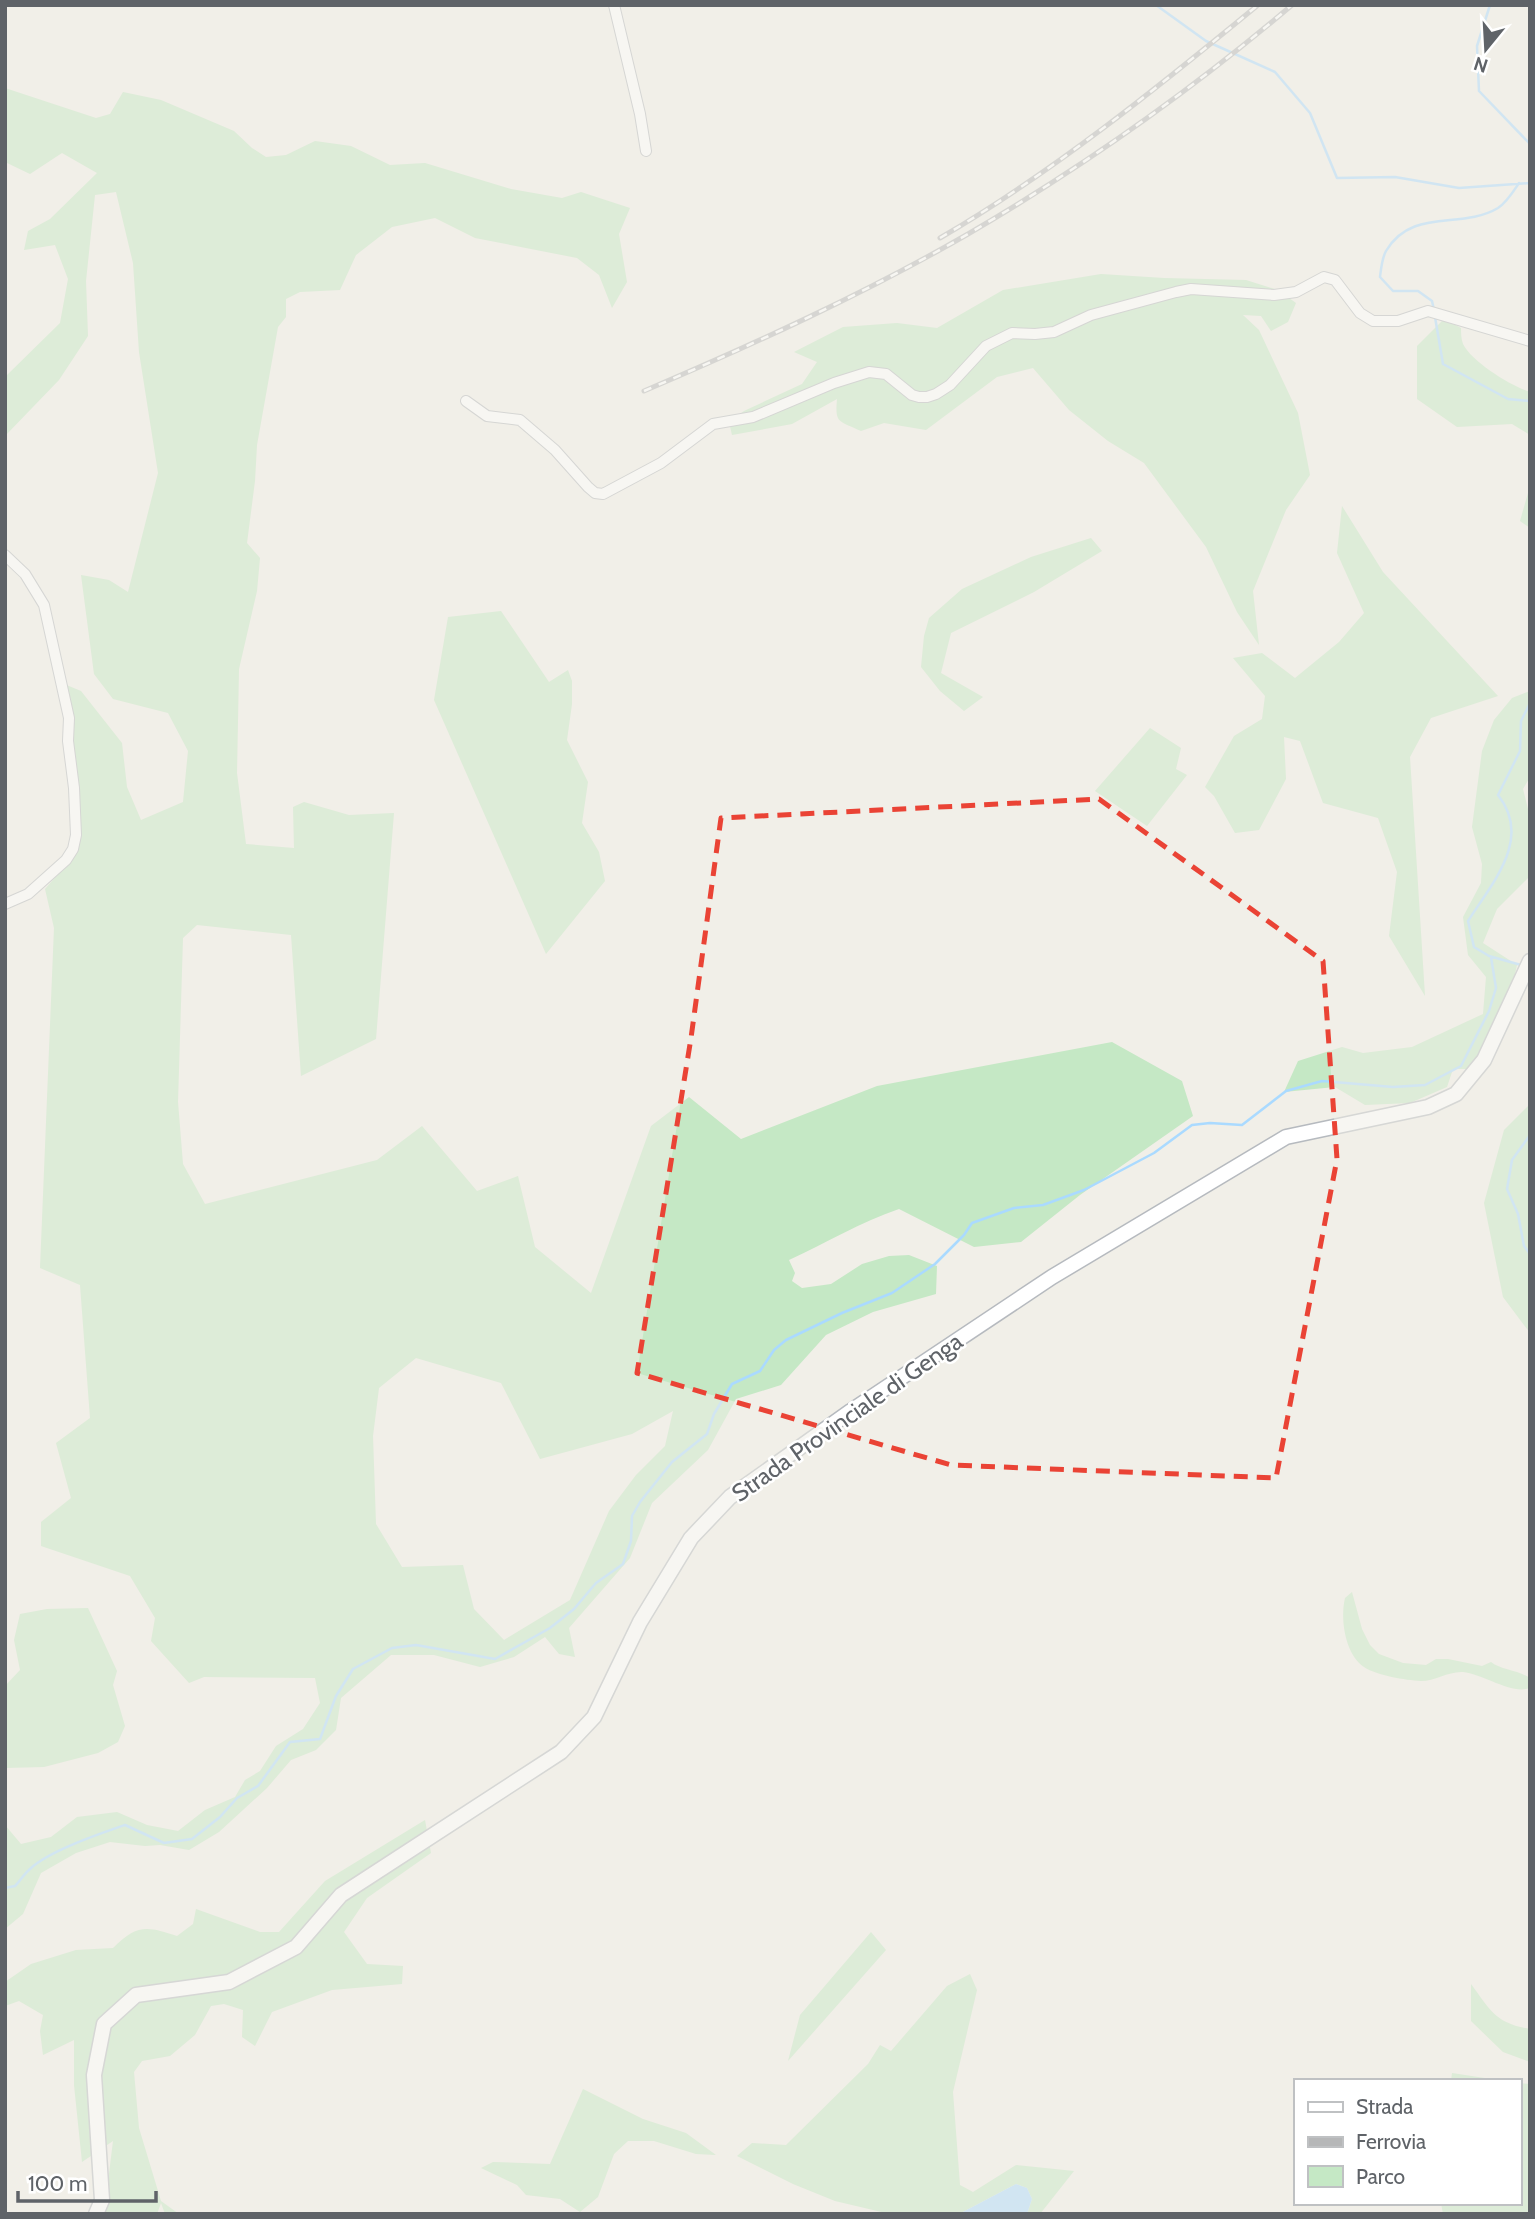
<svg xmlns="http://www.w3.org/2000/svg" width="1535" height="2219" font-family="Cabin,sans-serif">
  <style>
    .green { fill: #c5e8c5; fill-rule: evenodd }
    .water { fill: #aadaff }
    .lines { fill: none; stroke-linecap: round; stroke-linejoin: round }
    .stream { stroke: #aadaff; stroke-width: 2.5 }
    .street-casing { stroke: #b5b8bc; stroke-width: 12 }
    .secondary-casing { stroke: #b6babf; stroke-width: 17 }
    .street { stroke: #fff; stroke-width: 10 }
    .secondary { stroke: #fff; stroke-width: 14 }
    .rail-casing { stroke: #b6b7b8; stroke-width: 5 }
    .rail { stroke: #fff; stroke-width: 2.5; stroke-dasharray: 8; stroke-linecap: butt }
    .marked { fill: none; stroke: #ea4335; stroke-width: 5; stroke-dasharray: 14 9; stroke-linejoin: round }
    .labels { text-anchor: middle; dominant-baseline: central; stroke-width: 5; stroke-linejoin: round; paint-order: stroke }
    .street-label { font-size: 24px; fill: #5f6368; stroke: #fff }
  </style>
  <rect width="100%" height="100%" fill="#f1efe8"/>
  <path class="green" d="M5,88L96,118L110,114L123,92L161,100L234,131L252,148L266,157L286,155L315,141L351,146L390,165L425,163L511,189L562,198L581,192L630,208L619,234L627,282L612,308L599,275L577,258L475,238L435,218L392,227L356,255L340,290L300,292L286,299V317L278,327L257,445L255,481L247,543L260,558L257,591L239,669L237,773L246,844L294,848L293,807L304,802L349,815L394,813L376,1039L301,1076L291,935L197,925L183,938L178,1102L183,1164L205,1204L377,1160L422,1126L477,1191L518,1176L535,1247L591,1293L651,1126L689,1097L741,1139L877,1086L1112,1042L1182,1081L1193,1116L1080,1195L1021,1242L974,1247L899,1209C861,1222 826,1243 789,1260L795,1273L792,1281L802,1288L831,1284L862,1264L889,1256L909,1255L937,1266L936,1294L873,1312L826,1335L781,1385L736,1399L708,1450L652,1503L630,1558L569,1628L575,1657L559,1654L545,1637L514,1657L480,1667L434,1655H391L341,1698L336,1730L316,1750L291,1760L267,1788L219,1832L189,1850L160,1845L145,1846L110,1842L76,1853L41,1873L23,1914L5,1929V1825L21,1844L51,1837L77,1817L117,1812L147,1825L178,1831L205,1810L235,1797L245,1780L260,1771L276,1746L303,1729L320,1703L315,1678L204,1677L189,1683L151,1641L155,1618L130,1576L41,1546V1522L71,1498L56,1443L90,1418L80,1285L40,1268L54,928L45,889L71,859L78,805L72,720L64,684L81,691L122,743L127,787L141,820L183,802L188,751L168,713L113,699L94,674L81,575L109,580L128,592L158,473L139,352L133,263L116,192L95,195L86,281L88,336L59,380L5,436V377L60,323L68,279L55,245L24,250L28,231L50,219L97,173L62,153L30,174L5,162ZM416,1358L501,1383L540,1459L632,1434L673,1411L665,1446L636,1475L609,1511L570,1600L504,1640L474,1609L463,1565L402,1567L376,1524L373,1436L379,1388Z
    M1101,274L1164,278L1246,280L1278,290L1296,303L1288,322L1271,331L1261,316L1243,315L1259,330L1298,413L1310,475L1286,510L1253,591L1259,645L1237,612L1206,547L1144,463L1108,441L1069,410L1033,368L997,377L926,430L884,423L861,431C838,420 835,424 837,399L792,424L732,435L729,422L744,411L802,384L817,362L794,352L843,327L897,323L937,328L1003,290Z
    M1444,319L1461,328C1461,333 1461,339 1463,344C1472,362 1511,386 1530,392V435L1512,424L1457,427L1417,399V346Z
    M1530,486V528L1520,521Z
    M1342,506L1383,572L1498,696L1431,718L1410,757L1425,996L1389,936L1397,872L1378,818L1323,803L1300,741L1284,737L1286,779L1259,830L1235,833L1214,796L1205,787L1234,736L1262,719L1265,696L1233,658L1262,653L1295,678L1339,642L1364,613L1337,553Z
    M1091,538L1102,551L1034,592L951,633L941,673L983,697L964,711L940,691L921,667L924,636L929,618L962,589L1031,557Z
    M501,611L549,682L568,670L572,681V704L567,740L588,782L582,823L599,852L605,881L546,954L434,700L448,617Z
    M1530,691V777L1523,789L1530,817V876L1497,909L1483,943L1517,965L1510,997L1480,1062L1468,1069H1453L1447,1087L1410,1103L1365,1105L1335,1087L1284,1092L1298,1061L1342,1047L1363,1053L1412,1047L1483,1014L1486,977L1468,955L1463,917L1481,883L1482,864L1472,827L1482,751L1494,720L1512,698Z
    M1150,728L1181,748L1176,769L1187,775L1147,826L1095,791Z
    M1530,1104V1333L1503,1297L1484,1203L1504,1130Z
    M1352,1592L1362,1629L1370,1645L1379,1654L1403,1663L1426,1665L1436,1659H1448L1482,1666L1491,1662C1501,1670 1518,1670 1530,1678V1688C1512,1695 1483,1674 1463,1672C1449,1671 1435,1681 1421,1681C1405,1680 1378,1676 1364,1667C1345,1654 1340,1619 1345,1598Z
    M88,1608L117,1671L113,1685L125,1726L118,1742L98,1753L44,1767L5,1768V1686L20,1670L14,1640L20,1614L47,1609Z
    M425,1820L431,1853L367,1898L344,1932L367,1964L403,1966L402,1984L332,1990L272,2012L255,2046L242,2037L243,2010L224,2004L211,2006L195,2035L170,2056L142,2061L134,2072L139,2128L161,2201L179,2214H165L161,2203L157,2214H104L113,2141L82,2162L74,2085V2040L43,2055L40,2031L43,2015L19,2001L5,2006V1982L31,1964L76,1950L113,1948C137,1924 147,1926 177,1936L193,1924L196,1909L260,1932H279L325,1881Z
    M871,1932L886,1950L788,2061L800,2015Z
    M970,1974L977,1990L953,2092L960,2185L973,2192L1016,2165L1074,2171L1040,2214H1027L1032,2199L1027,2188L1016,2184L959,2214H890L835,2201L793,2184L737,2156L752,2143L786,2145L868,2064L880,2045L891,2051L947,1986Z
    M1471,1984C1491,2011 1495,2023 1530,2029V2062L1503,2052L1471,2021Z
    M1452,2073L1504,2081H1451Z
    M1519,2083L1530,2084V2214H1443L1441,2203H1519Z
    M583,2089L643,2119L686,2133L716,2155L696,2154L654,2141H628L614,2154L598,2197L580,2212L560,2199L526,2195L517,2185L481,2168L493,2162L550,2164Z"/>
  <path class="water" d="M1016,2184L1027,2188L1032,2199L1027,2214H959Z"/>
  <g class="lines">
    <path class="stream" d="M1156,5L1206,41L1275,72L1310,113L1337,178L1395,177L1459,188L1530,183
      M1490,5L1477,46L1479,91L1530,144
      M1434,310L1432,301L1418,291H1393L1380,277C1381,269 1382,258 1386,251C1412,207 1461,230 1498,208C1507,202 1513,192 1519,183
      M1435,317L1443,364L1508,399L1530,401
      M1521,965L1489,956L1474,947L1468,921C1492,883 1533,839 1498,795L1520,751L1521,721L1530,703
      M1530,1135L1512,1160L1507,1189L1518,1214L1524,1246L1530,1254
      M5,1888L15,1886C20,1881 24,1874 30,1869C49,1851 99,1834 125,1825L164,1843L192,1839L220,1817L237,1798L258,1786L290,1742L320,1739L336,1696L353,1669L392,1648L416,1645L495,1659L550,1628L574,1609L596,1583L623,1564L631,1541L632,1516L640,1502L672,1462L707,1434L714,1414L732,1384L760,1371L774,1350L786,1340L842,1313L892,1293L935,1264L964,1235L972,1223L1014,1208L1043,1205L1084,1190L1154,1153L1192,1125L1210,1123L1242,1125L1286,1091L1322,1081L1393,1087L1425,1085L1461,1066L1489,1011L1496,988L1491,957"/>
    <g class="street-casing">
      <path id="street" d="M614,5L640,114L646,151
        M466,401L487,416L520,420L555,450L588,487L595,493L603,494L661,463L713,424L753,417L834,383L869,372L886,374L912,395L919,397H927L936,394L950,385L986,346L1012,333L1035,334L1054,332L1091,315L1176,292L1191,289L1274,295L1296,292L1324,277L1335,280L1360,313L1373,321H1398L1428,311L1530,341
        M5,555L25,574L44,605L69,718L68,741L74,788L76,835L73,849L66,860L28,894L5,904"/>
    </g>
    <g class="secondary-casing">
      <path id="secondary" d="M96,2214L102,2200L94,2075L104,2024L136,1995L229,1982L296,1947L341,1895L561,1752L594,1717L640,1622L691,1538L730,1497L851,1411L1052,1277L1286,1137L1428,1107L1456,1094L1484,1060L1530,961"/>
    </g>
    <use href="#street" class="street"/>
    <use href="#secondary" class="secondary"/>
    <g class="rail-casing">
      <path id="rail" d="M940,238C1053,172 1156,89 1258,5
        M644,391C754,344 864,294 968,234C1081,168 1192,90 1292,5"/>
    </g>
    <use href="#rail" class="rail"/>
  </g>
  <path d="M0 0H1535V2219H0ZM1099,799L1323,961L1337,1159L1276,1478L951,1465L637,1373L691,1038L721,818Z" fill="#f1efe8" fill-opacity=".55" fill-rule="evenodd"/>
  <path class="marked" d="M1099,799L1323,961L1337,1159L1276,1478L951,1465L637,1373L691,1038L721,818Z"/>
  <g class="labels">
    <g class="street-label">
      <text transform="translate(847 1417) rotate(-35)">Strada Provinciale di Genga</text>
    </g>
  </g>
  <rect width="1535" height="2219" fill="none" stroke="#5f6368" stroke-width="14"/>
  <rect x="1294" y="2079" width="228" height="126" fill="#ffffff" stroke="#bfc1c3" stroke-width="2"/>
  <rect x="1308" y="2102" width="35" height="10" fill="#ffffff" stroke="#bfc1c3" stroke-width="2"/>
  <text x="1356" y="2114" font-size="21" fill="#5f6368">Strada</text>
  <rect x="1308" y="2137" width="35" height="10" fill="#b6b7b8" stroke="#bfc1c3" stroke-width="2"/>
  <text x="1356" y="2149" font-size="21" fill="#5f6368">Ferrovia</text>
  <rect x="1308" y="2166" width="35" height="21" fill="#c5e8c5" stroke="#bfc1c3" stroke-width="2"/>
  <text x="1356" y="2184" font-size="21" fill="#5f6368">Parco</text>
  <g transform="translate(1486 49) rotate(198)" stroke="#ffffff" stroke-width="5" paint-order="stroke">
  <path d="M0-5L12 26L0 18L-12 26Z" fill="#5f6368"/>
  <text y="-10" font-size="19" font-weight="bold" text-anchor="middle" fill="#5f6368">N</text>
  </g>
  <path d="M18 2191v10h138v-10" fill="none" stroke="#5f6368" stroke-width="3.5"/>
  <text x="28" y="2191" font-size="21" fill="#5f6368" stroke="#ffffff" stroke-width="5" paint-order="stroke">100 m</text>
</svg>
